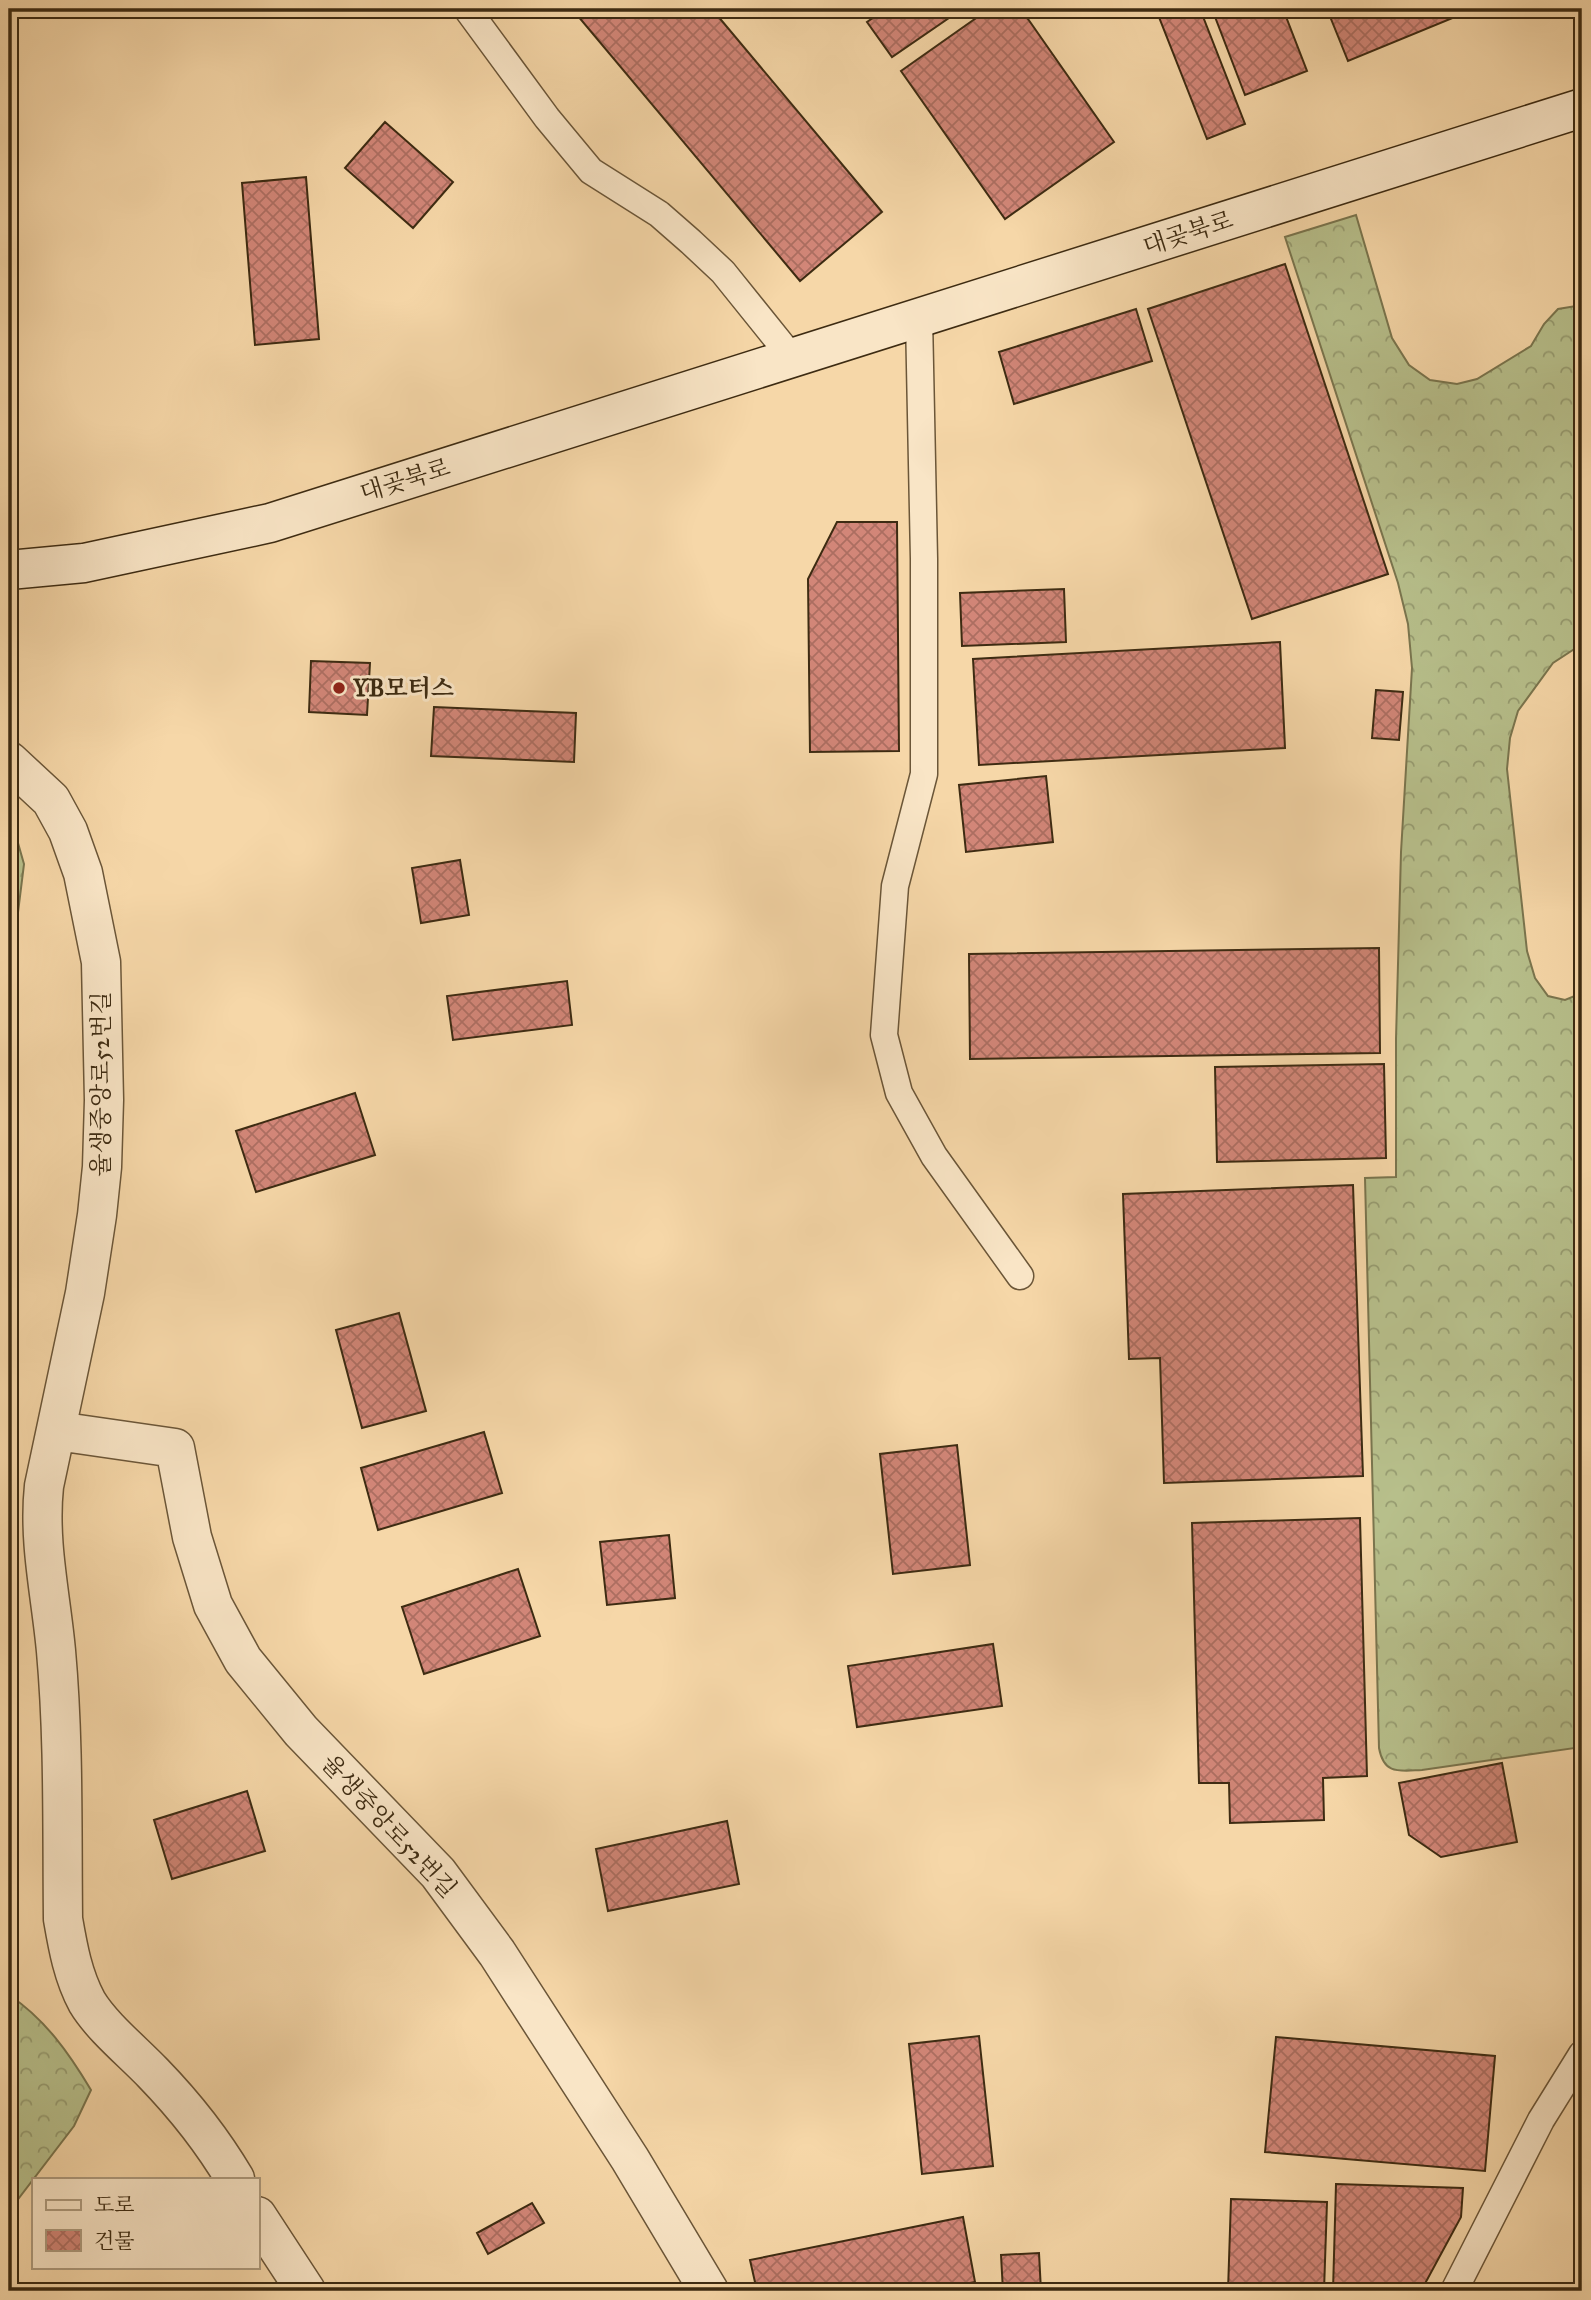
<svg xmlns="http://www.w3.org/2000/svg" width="1591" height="2300" font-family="'IM FELL Great Primer','Noto Serif KR',serif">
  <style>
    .forest { fill: url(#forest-crowns); stroke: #7a754e; stroke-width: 2 }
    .building { fill: url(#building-cross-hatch); stroke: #3d2b12; stroke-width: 2 }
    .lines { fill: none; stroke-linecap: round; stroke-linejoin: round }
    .lane-casing { stroke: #6b5638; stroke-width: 29 }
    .street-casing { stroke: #6b5638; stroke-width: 41 }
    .secondary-casing { stroke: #3d2b12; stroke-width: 41 }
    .lane { stroke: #f9e5c6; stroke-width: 26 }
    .street { stroke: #f9e5c6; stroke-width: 38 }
    .secondary { stroke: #f9e5c6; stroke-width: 38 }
    .poi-dot { fill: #8f2418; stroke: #f9e5c6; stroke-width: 2.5 }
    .labels { text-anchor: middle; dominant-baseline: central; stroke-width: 6; stroke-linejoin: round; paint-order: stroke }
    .street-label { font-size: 24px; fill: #3d2b12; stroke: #f9e5c6 }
    .poi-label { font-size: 24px; font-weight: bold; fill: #3d2b12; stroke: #f9e5c6; text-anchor: start }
  </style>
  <defs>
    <pattern id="forest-crowns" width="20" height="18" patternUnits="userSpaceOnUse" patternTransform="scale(1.75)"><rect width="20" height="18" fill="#b7bf8b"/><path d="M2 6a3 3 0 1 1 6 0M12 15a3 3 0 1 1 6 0" fill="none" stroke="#969b70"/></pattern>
    <pattern id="building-cross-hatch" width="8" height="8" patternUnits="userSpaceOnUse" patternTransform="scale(1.75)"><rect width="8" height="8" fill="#d28678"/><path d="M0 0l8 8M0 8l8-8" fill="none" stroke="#ac6e61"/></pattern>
  </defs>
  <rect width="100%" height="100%" fill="#f6d7a8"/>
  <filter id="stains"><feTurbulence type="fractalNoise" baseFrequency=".00286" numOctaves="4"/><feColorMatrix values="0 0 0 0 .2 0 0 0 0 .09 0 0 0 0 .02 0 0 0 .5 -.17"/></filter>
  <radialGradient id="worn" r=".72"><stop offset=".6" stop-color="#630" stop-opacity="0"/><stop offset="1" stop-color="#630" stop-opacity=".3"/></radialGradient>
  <path class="forest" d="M1356,215L1392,338L1409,365L1430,380L1457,384L1477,379L1531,346L1544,324L1558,309L1576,306L1582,309V644L1553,663L1518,711L1510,738L1507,769L1527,951L1535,978L1548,996L1565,1000L1582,993V1747L1422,1770C1399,1771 1384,1775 1379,1748L1365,1178L1396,1177V1039L1401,852L1412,668L1408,624L1398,583L1285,237Z
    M9,828L16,836L24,864L9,985Z
    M9,1995C45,2019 69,2053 91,2090L74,2126L9,2211Z"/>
  <path class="building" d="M572,9H712L882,212L800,281Z
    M886,9H962L892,57L867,22Z
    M989,9H1021L1114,142L1005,219L901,71Z
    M1166,9H1200L1245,124L1207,139L1157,12Z
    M1212,9H1283L1307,71L1245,95Z
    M1327,9H1451L1455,17L1348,61Z
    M385,122L453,182L413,228L345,168Z
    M306,177L319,339L255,345L242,183Z
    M1285,264L1388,574L1252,619L1148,309Z
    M1136,309L1152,361L1014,404L999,352Z
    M837,522H897L899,751L810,752L808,579Z
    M1064,589L1066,642L962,646L960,593Z
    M1280,642L1285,748L979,765L973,659Z
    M311,661L370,663L367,715L309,712Z
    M1376,690L1403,692L1399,740L1372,738Z
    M434,707L576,713L574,762L431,756Z
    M1046,776L1053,842L966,852L959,785Z
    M460,860L469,915L421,923L412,868Z
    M1379,948L1380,1053L970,1059L969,954Z
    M567,981L572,1025L453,1040L447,996Z
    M1384,1064L1386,1158L1217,1162L1215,1067Z
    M355,1093L375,1155L256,1192L236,1131Z
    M1353,1185L1363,1476L1164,1483L1160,1358L1129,1359L1123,1194Z
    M399,1313L426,1411L362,1428L336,1330Z
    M484,1432L502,1493L378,1530L361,1468Z
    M957,1445L970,1565L893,1574L880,1454Z
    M1360,1518L1367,1776L1323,1778L1324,1820L1230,1823L1229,1783H1199L1192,1523Z
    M669,1535L675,1598L607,1605L600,1542Z
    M518,1569L540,1636L424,1674L402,1607Z
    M993,1644L1002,1706L857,1727L848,1666Z
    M1502,1763L1517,1842L1441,1857L1409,1835L1399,1783Z
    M247,1791L265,1851L172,1879L154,1820Z
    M727,1821L739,1884L608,1911L596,1849Z
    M979,2036L993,2166L922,2174L909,2044Z
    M1276,2037L1495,2056L1485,2171L1265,2152Z
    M1336,2184L1463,2188L1461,2217L1421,2291H1333Z
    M1231,2199L1327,2202L1324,2291H1228Z
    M532,2203L544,2223L488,2254L477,2233Z
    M963,2217L975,2282L930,2291H757L750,2260Z
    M1039,2253L1041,2291H1003L1001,2255Z"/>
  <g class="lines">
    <g class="lane-casing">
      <path id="lane" d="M467,9L547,118L591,171L659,214L691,242L723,272L793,359
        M919,318L924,559V774L895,886L884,1035L899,1093L934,1156L1020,1276
        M1454,2291L1541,2120L1582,2054"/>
    </g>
    <g class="street-casing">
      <path id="street" d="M9,761L51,800L68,831L83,873L101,962L104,1100L102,1167L97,1215L85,1293L44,1486C38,1542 51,1596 56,1651C64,1740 62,1830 63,1919C68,1948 73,1976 87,2002C102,2027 133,2052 153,2073C185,2106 212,2140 235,2179
        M57,1431L175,1448L192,1537L213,1605L243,1660L301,1731L438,1873L497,1953L630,2159L709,2291
        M257,2216L306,2291"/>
    </g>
    <g class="secondary-casing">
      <path id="secondary" d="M9,570L84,563L270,523L1582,108"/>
    </g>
    <use href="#lane" class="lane"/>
    <use href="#street" class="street"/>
    <use href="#secondary" class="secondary"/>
  </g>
  <circle class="poi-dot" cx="339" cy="688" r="7"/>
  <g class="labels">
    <g class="street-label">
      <text transform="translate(1188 233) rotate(-18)">대곶북로</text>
      <text transform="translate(405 480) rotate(-17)">대곶북로</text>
      <text transform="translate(101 1084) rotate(-90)">율생중앙로52번길</text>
      <text transform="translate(389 1826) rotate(47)">율생중앙로52번길</text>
    </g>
    <g class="poi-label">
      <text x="353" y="688">YB모터스</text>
    </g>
  </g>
  <rect width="1591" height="2300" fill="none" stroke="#f6d7a8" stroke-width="35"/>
  <rect x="10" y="10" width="1570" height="2279" fill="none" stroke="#3d2b12" stroke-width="3.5"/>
  <rect x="18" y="18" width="1556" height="2265" fill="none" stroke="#3d2b12" stroke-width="2"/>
  <rect x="32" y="2178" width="228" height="91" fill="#f9e5c6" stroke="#ae9b7e" stroke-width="2"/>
  <rect x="46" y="2200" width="35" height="10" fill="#f9e5c6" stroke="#ae9b7e" stroke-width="2"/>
  <text x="94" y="2212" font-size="21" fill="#3d2b12">도로</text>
  <rect x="46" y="2230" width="35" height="21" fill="url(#building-cross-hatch)" stroke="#ae9b7e" stroke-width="2"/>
  <text x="94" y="2248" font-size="21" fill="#3d2b12">건물</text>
  <rect width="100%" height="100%" filter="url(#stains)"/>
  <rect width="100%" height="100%" fill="url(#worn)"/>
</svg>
